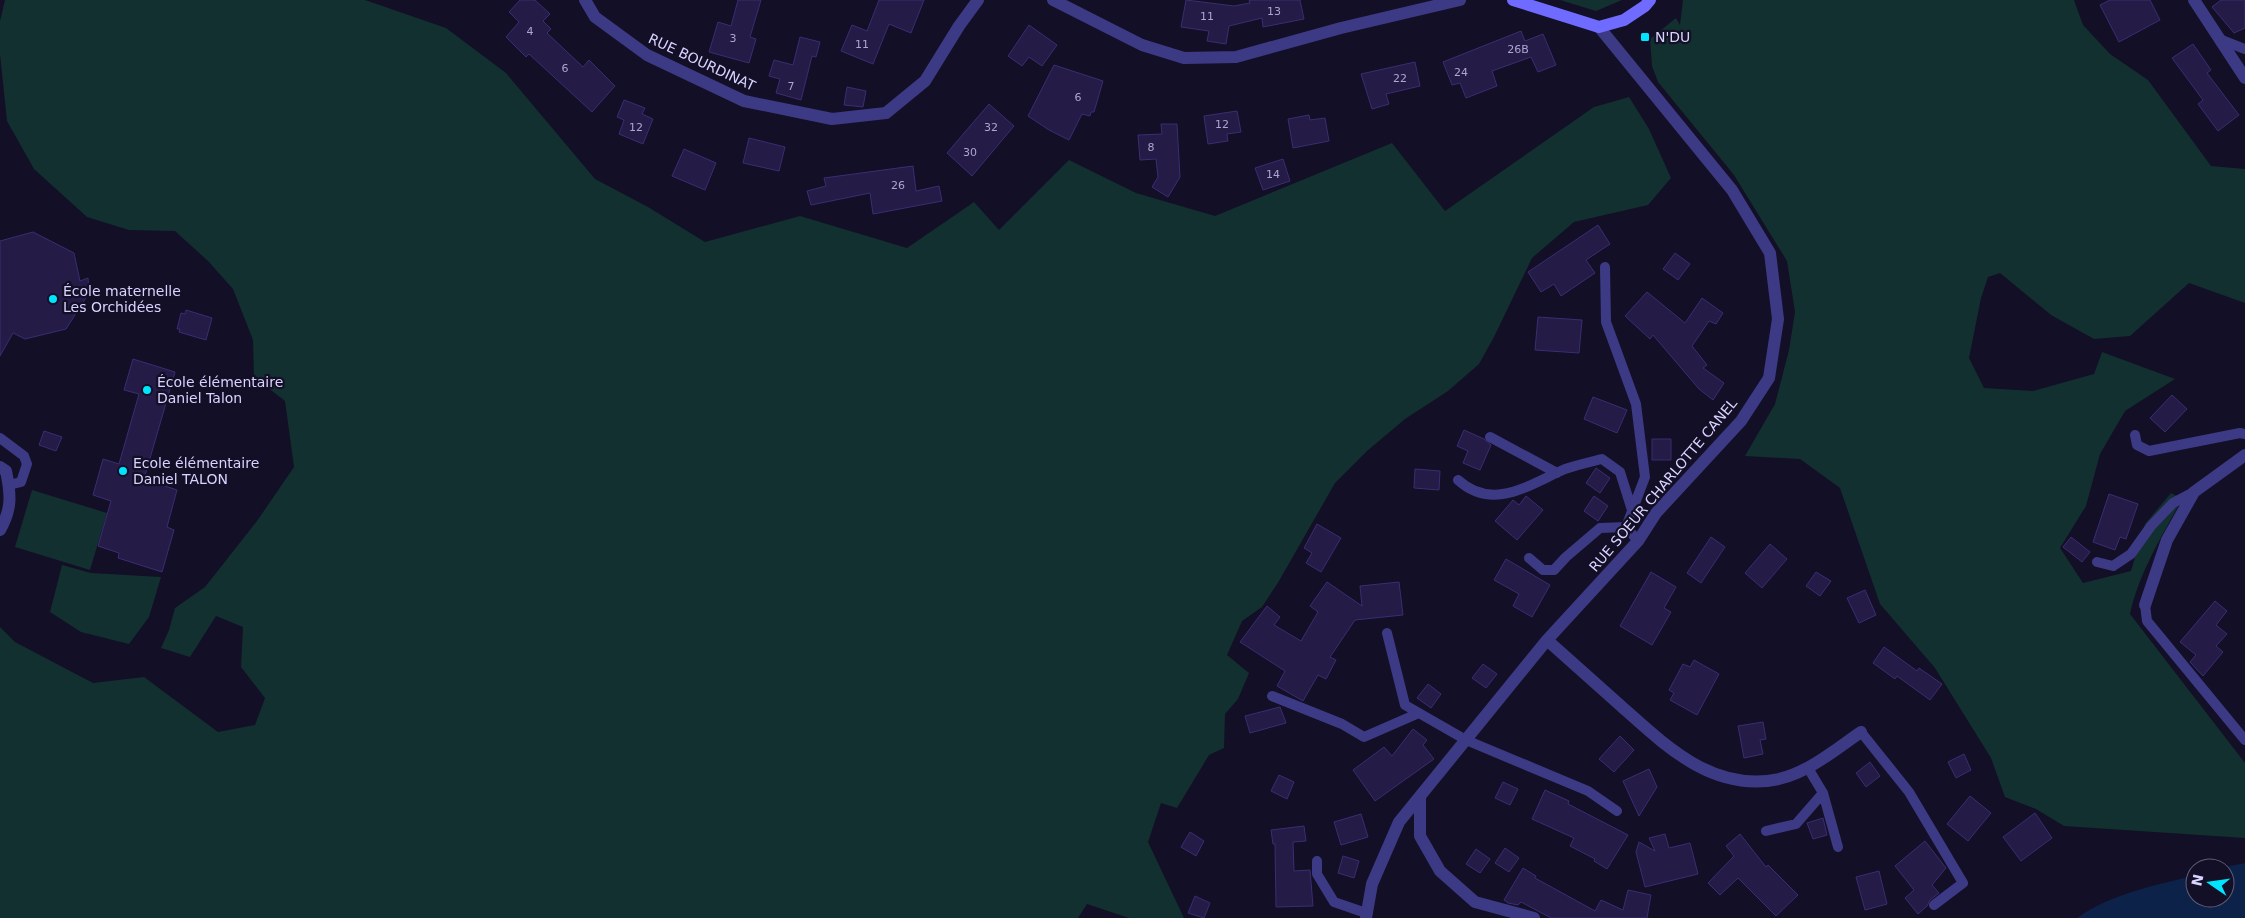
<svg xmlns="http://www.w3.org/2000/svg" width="2245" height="918" font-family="'DejaVu Sans',sans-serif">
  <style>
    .green { fill: #12302f }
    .water { fill: #0c2248 }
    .building { fill: #241b47; stroke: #3b2d73 }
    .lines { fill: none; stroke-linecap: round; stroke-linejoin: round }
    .lane { stroke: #3d3a85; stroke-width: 10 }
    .street { stroke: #3d3a85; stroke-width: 12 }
    .secondary { stroke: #6f6bff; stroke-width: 12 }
    .poi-dot { fill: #00e5ff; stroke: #130f26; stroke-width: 2 }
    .labels { text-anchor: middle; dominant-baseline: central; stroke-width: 4.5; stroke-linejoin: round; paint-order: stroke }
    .number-label { font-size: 11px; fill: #aca6d1 }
    .poi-label { font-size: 14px; fill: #d9d4ff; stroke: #130f26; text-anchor: start }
    .street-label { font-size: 14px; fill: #d9d4ff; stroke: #130f26 }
  </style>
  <rect width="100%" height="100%" fill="#130f26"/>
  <path class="green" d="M5,0H365L446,28L506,73L595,179L648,207L705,242L800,216L907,248L974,202L999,230L1069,160L1136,193L1215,216L1392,143L1445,211L1594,107L1629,97L1649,129L1671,178L1648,205L1574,222L1532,258L1494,337L1479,364L1448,391L1405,419L1367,451L1335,483L1279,581L1262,607L1242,621L1227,655L1249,673L1238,699L1225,714L1224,748L1209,755L1177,808L1161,803L1148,842L1184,918H1129L1087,904L1078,918H0V627L15,642L93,683L144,677L218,732L255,725L265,698L241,667L243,627L216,616L190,657L161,648L169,630L175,608L205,587L257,521L294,467L285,401L254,377L253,340L233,289L208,261L175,231L129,230L87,217L34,169L7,121L0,54V21Z
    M1560,0H1622L1596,11Z
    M1683,0H2074L2083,25L2110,54L2148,80L2211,166L2245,169V303L2189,283L2130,336L2094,339L2051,315L2000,273L1988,277L1981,298L1969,358L1984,388L2033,391L2094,374L2102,352L2175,379L2125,411L2100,454L2086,506L2060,548L2083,583L2131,571L2145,524L2171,493L2182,499C2162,536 2139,573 2130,614L2245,763V838L2064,826L2036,809L2005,797L1991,758L1935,668L1880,604L1840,488L1800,459L1745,456L1775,404L1789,350L1795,312L1787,261L1734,175L1658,82L1652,66L1650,39L1676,18L1680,25Z
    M32,490L107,513L90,570L15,547Z
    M62,565L91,573L161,577L149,617L129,644L81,632L50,612Z"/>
  <path class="water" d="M2245,863V918H2077C2112,893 2155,886 2195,875V898H2225V868H2220Z"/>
  <path class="building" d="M520,0H535L550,14L543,21L551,29L547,33L583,67L589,60L615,86L592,112L529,54L526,57L506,37L519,22L509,12Z
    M738,0H761L750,37L756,39L749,63L709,52L718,22L731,26Z
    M879,0H924L911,33L889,24L873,64L841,51L852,25L867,31Z
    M1186,0L1234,6L1250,3L1249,0H1300L1304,19L1263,27L1262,18L1229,26L1226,44L1207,41L1209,31L1181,27Z
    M2110,0H2150L2160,20L2119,42L2100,5Z
    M2221,0H2245V28L2234,33L2212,7Z
    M1029,25L1057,45L1042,66L1029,57L1022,66L1008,56Z
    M1521,31L1525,41L1543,34L1556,65L1538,72L1531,57L1492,71L1497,86L1466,98L1460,83L1452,85L1443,62Z
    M800,37L820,42L816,57L812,56L801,100L776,93L780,79L769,76L774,60L793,65Z
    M2193,44L2211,70L2207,73L2239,115L2218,131L2198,104L2203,100L2172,58Z
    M1415,62L1420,86L1386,94L1389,104L1372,109L1361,74Z
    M1054,65L1103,81L1094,112H1091L1090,116L1082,114L1069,140L1049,130L1028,116Z
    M847,87L866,91L863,107L844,105Z
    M624,100L645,108L642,114L653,119L643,144L619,134L624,120L617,117Z
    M989,104L1014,126L972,176L947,153Z
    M1237,111L1241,132L1227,134L1228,141L1208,144L1204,116Z
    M1309,115L1310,120L1325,118L1329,141L1293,148L1288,119Z
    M1161,124H1177L1180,177L1168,197L1152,187L1158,177L1156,159L1140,160L1138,135L1162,134Z
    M749,138L785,147L779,171L743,163Z
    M684,149L716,163L705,190L672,176Z
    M1283,159L1290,181L1263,190L1255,168Z
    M913,166L916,191L939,186L942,201L873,214L870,193L811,205L807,191L826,186L824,178Z
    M1598,225L1610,244L1586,260L1595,273L1561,296L1554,284L1541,292L1528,272Z
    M33,232L74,253L80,281L88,278L89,293L66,329L25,339L13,333L0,356V241Z
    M1675,253L1690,264L1678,280L1663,269Z
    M1647,292L1685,323L1702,298L1723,313L1716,324L1709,321L1692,346L1707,365L1703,368L1724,383L1713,400L1699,389L1653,335L1650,339L1625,316Z
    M186,310L212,318L206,340L179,332L180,329H177L181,313L185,314Z
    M1538,317L1582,320L1579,353L1535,350Z
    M133,359L175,372L144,479L177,490L167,527L174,530L162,572L118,558L119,553L98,546L111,501L93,495L103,459L119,464L139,394L124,390Z
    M2172,395L2187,409L2165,432L2150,418Z
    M1593,397L1627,410L1617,433L1584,419Z
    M1464,430L1484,439L1491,445L1480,470L1463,463L1468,451L1457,446Z
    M44,431L62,437L56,451L39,445Z
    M1652,439H1671V460H1652Z
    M1596,468L1610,478L1600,493L1586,483Z
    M1415,469L1440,471L1439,490L1414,488Z
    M2109,494L2138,504L2126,539L2120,537L2115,550L2093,542Z
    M1526,496L1543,510L1517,540L1495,521L1513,500L1519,505Z
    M1594,496L1608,506L1598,521L1584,511Z
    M1317,524L1341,538L1321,572L1306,563L1312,553L1304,548Z
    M1711,537L1725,547L1701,583L1687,573Z
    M2071,537L2090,552L2082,562L2063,547Z
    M1770,544L1787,559L1762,588L1745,573Z
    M1506,559L1550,585L1532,617L1513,606L1519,594L1494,580Z
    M1651,572L1676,587L1664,608L1671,612L1652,645L1620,626Z
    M1816,572L1831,581L1820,596L1806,586Z
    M1327,582L1362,606L1360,586L1399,582L1403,615L1355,620L1330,657L1336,660L1326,679L1318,675L1303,701L1277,686L1285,671L1240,642L1267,606L1280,617L1274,625L1301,641L1318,612L1310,606Z
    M1865,590L1876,615L1859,623L1847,598Z
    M2215,601L2227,611L2216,625L2227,634L2216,646L2223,652L2203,676L2190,662L2196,655L2180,642Z
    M1884,647L1917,671L1919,668L1942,684L1930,700L1897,676L1895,679L1873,663Z
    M1694,660L1719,674L1697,715L1670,700L1674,693L1669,690L1683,664L1690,667Z
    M1483,664L1497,674L1486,688L1472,678Z
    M1428,684L1441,694L1431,708L1417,698Z
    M1280,707L1286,723L1250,733L1245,716Z
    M1763,722L1766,739L1760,740L1763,754L1744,758L1738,726Z
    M1413,729L1427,740L1423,745L1434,759L1375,801L1353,770L1384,747L1392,756Z
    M1620,736L1634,750L1614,772L1599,759Z
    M1964,754L1971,770L1956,778L1948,762Z
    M1870,762L1880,776L1866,787L1856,773Z
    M1649,769L1657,787L1639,816L1623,781Z
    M1279,775L1294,782L1287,799L1271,791Z
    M1503,782L1518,789L1510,805L1495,798Z
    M1545,790L1569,801L1568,804L1628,835L1607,869L1594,861L1595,859L1570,846L1574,838L1532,819Z
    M1970,796L1991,813L1968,841L1947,824Z
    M2035,813L2052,838L2021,861L2003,837Z
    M1361,814L1368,837L1341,845L1334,822Z
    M1823,818L1827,835L1813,839L1807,823Z
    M1304,826L1306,841L1293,842L1294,871L1310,870L1313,906L1276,907L1275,844H1273L1271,830Z
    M1190,832L1204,841L1196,856L1181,847Z
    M1665,834L1669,848L1690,843L1698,874L1645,887L1636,852L1639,842L1655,851L1649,838Z
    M1740,834L1766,867L1768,865L1798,895L1776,916L1738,878L1720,895L1708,883L1734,856L1726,846Z
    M1925,841L1946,868L1932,885L1939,893L1930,900L1927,906L1918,914L1905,898L1914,890L1895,866Z
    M1505,848L1519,858L1509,872L1495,863Z
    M1476,849L1490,859L1480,873L1466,864Z
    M1343,856L1359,861L1354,878L1338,873Z
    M1523,868L1536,876L1535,878L1595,911L1601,900L1623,910L1628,890L1651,895L1647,918H1551L1521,902L1518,905L1508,903L1504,900Z
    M1879,871L1887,904L1865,910L1856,877Z
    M1195,896L1210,903L1204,918L1188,913Z"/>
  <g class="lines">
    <path class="lane" d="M2219,39L2245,49
      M1605,267L1606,322L1636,404L1645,477L1626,527L1638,541
      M2135,435L2137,445L2149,451L2240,433L2245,434
      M1490,437L1557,473
      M0,438L24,456L27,464L21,482L9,485
      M1458,480C1493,512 1530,484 1565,469C1577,465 1590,462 1602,459L1620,472L1632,510
      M1529,558L1543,570H1554L1566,557L1600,528L1626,527
      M2097,562L2113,566L2131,554L2151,526L2173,503L2194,492
      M2145,605L2147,621L2245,740
      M1387,633L1405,705L1466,740L1588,791L1617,811
      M1272,696L1342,724L1364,737L1419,713
      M1861,732L1909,792L1963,883L1934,905
      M1808,768L1823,793L1838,847
      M1766,831L1796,824L1823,793
      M1317,861V874L1334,902L1366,913"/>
    <path class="street" d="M585,0L595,17L647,55L744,101L832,119L886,113L925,81L959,26L978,0
      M1053,0L1142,45L1184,58L1236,57L1341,28L1460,0
      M2194,0L2245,78
      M0,467L6,471C11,495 12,509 0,530
      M2145,605L2167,540L2194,492L2245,455
      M1547,640C1572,662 1596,684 1621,706C1666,746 1713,793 1779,779C1809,772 1836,749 1861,732
      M1420,797V836L1440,871L1475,902L1534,918
      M1366,918L1372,884L1399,822L1547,640L1638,541L1656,513L1741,421L1769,378L1778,319L1770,253L1732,190L1599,27"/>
    <path class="secondary" d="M1513,0L1599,27L1624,20L1645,6L1650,0"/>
  </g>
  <g class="poi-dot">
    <rect x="1640" y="32" width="10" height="10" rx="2.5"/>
    <circle cx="53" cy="299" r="5"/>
    <circle cx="147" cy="390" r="5"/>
    <circle cx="123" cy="471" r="5"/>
  </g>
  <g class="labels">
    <g class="number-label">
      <text x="1274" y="11">13</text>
      <text x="1207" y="16">11</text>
      <text x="530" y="31">4</text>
      <text x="733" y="38">3</text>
      <text x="862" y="44">11</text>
      <text x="1518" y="49">26B</text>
      <text x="565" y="68">6</text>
      <text x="1461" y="72">24</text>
      <text x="1400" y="78">22</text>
      <text x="791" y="86">7</text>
      <text x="1078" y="97">6</text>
      <text x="1222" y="124">12</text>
      <text x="636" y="127">12</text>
      <text x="991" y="127">32</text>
      <text x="1151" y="147">8</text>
      <text x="970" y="152">30</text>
      <text x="1273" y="174">14</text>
      <text x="898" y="185">26</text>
    </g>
    <g class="poi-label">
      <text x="1655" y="37">N'DU</text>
      <text x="63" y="291">École maternelle<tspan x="63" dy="16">Les Orchidées</tspan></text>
      <text x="157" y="382">École élémentaire<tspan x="157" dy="16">Daniel Talon</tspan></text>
      <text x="133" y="463">Ecole élémentaire<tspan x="133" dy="16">Daniel TALON</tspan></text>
    </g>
    <g class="street-label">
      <text transform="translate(702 62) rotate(25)">RUE BOURDINAT</text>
      <text transform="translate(1663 485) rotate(-50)">RUE SOEUR CHARLOTTE CANEL</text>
    </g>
  </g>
  <g transform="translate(2210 883) rotate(283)"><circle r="24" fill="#130f26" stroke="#625e7d"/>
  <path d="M0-4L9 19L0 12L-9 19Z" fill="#00e5ff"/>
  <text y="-8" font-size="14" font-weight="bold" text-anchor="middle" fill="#d9d4ff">N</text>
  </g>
</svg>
